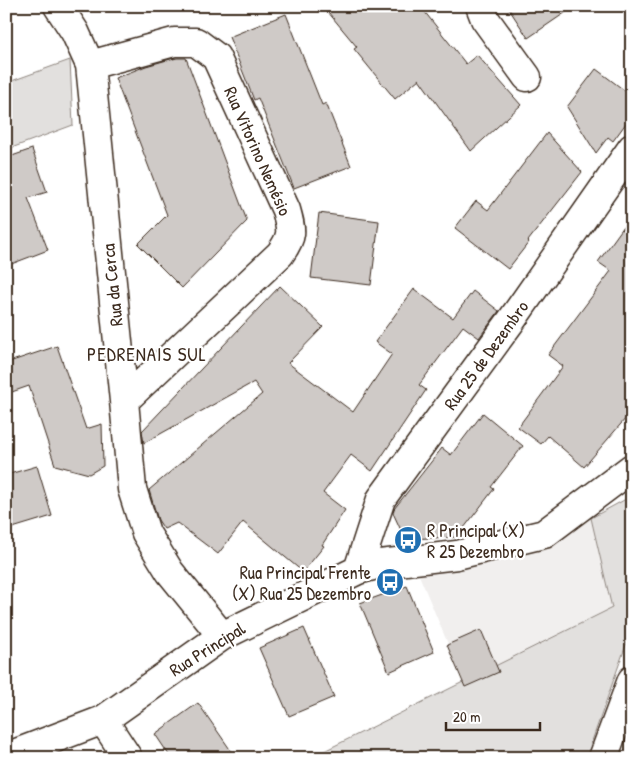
<svg xmlns="http://www.w3.org/2000/svg" width="638" height="764" font-family="'Patrick Hand',sans-serif">
  <style>
    .built { fill: #f1efee }
    .green { fill: #e2e0de; stroke: #8e857e }
    .building { fill: #cfcac7; stroke: #3b2a1e }
    .lines { fill: none; stroke-linecap: round; stroke-linejoin: round }
    .minor-casing { stroke: #3b2a1e; stroke-width: 31 }
    .minor { stroke: #fff; stroke-width: 28 }
    .labels { text-anchor: middle; dominant-baseline: central; stroke-width: 4.5; stroke-linejoin: round; paint-order: stroke }
    .street-label { font-size: 18px; fill: #3b2a1e; stroke: #fff }
    .poi-label { font-size: 18px; fill: #3b2a1e; stroke: #fff; text-anchor: start }
    .neighbourhood-label { font-size: 19px; letter-spacing: 1px; fill: #3b2a1e; stroke: #fff }
  </style>
  <rect width="100%" height="100%" fill="#fff"/>
  <filter id="ink" filterUnits="userSpaceOnUse"><feTurbulence type="fractalNoise" baseFrequency=".02" numOctaves="2"/><feDisplacementMap in="SourceGraphic" scale="10" xChannelSelector="R" yChannelSelector="G"/><feConvolveMatrix kernelMatrix="1 2 1 2 8 2 1 2 1" color-interpolation-filters="sRGB"/></filter>
  <g filter="url(#ink)">
    <path class="built" d="M591,518L612,608L464,682L419,575L538,550Z"/>
    <path class="green" d="M70,60L73,125L6,150V83Z
      M632,497V628L586,758H310L612,608L591,518L626,499Z"/>
    <path class="building" d="M323,6H420L466,64L477,55L521,105L471,151L419,79L395,99L354,49L357,47Z
      M507,6H575L528,38Z
      M286,14L322,105L326,103L351,166L294,188L258,98L254,100L229,37Z
      M174,58L173,59L177,58H186L247,221L182,288L138,244L167,215L115,78L146,66Z
      M596,69L632,96V115L613,141L608,137L596,153L567,107Z
      M547,133L582,172L528,241L529,242L508,269L455,228L476,201L488,210Z
      M8,146L12,156L32,149L47,192L28,198L48,250L6,266V147Z
      M319,213L379,221L371,285L311,278Z
      M632,215V411L584,467L548,436L541,444L518,427L563,366L548,355L611,271L598,262Z
      M280,286L323,327L288,363L353,412L392,354L375,342L414,289L453,318L473,291L499,311L479,338L463,326L419,385L426,390L372,471L351,455L323,493L345,510L322,545L324,546L303,572L243,522L218,554L177,523L164,529L158,520L149,490L262,394L254,382L144,443L142,431Z
      M57,346L86,429L102,424L103,466L89,474L55,465L29,386L6,394V363Z
      M483,413L523,446L491,487L494,489L457,537L405,539L393,513L394,509L442,448L451,455Z
      M37,466L52,516L6,530V475Z
      M407,586L434,652L389,672L360,603Z
      M304,628L334,697L289,716L259,648Z
      M481,630L499,672L465,687L447,645Z
      M198,703L236,758H171L155,734Z"/>
    <g class="lines">
      <g class="minor-casing">
        <path id="minor" d="M58,6L75,32L90,65L124,401L132,489L146,533L170,572L222,636
          M480,6L485,19L527,77
          M90,65L174,42H196L216,57L286,210C292,231 293,236 280,254L124,401
          M358,570L381,499L511,321L632,148
          M103,720L128,758
          M6,757L103,720L222,636L358,570L380,564L457,555L544,534L632,468
          M603,758L632,680"/>
      </g>
      <use href="#minor" class="minor"/>
    </g>
  </g>
  <defs>
    <g id="bus-disc" transform="scale(1.4375)"><circle r="9.5" fill="#1f6fb2" stroke="#fff"/><path d="M-5-6H5V4H4V6H2V4H-2V6H-4V4H-5ZM-3.5-4V0h7V-4ZM-3.5 1.2v1.5H-2V1.2ZM2 1.2v1.5H3.5V1.2Z" fill="#fff"/></g>
  </defs>
  <g fill-rule="evenodd">
    <use href="#bus-disc" x="408" y="540"/>
    <use href="#bus-disc" x="390" y="582"/>
  </g>
  <g class="labels">
    <g class="street-label">
      <text transform="translate(258 151) rotate(66)">Rua Vitorino Nemésio</text>
      <text transform="translate(112 285) rotate(-96)">Rua da Cerca</text>
      <text transform="translate(486 355) rotate(-54)">Rua 25 de Dezembro</text>
      <text transform="translate(207 649) rotate(-32)">Rua Principal</text>
    </g>
    <g class="poi-label">
      <text x="427" y="530">R Principal (X)<tspan x="427" dy="21">R 25 Dezembro</tspan></text>
      <text x="371" y="572" text-anchor="end">Rua Principal Frente<tspan x="371" dy="21">(X) Rua 25 Dezembro</tspan></text>
    </g>
    <g class="neighbourhood-label">
      <text x="147" y="354">PEDRENAIS SUL</text>
    </g>
  </g>
  <rect width="638" height="764" fill="none" stroke="#fff" stroke-width="25"/>
  <rect x="12" y="12" width="613" height="739" fill="none" stroke="#3b2a1e" stroke-width="2" filter="url(#ink)"/>
  <path d="M446 722v8h94v-8" fill="none" stroke="#3b2a1e" stroke-width="2.5"/>
  <text x="453" y="722" font-size="15" fill="#3b2a1e" stroke="#ffffff" stroke-width="4" paint-order="stroke">20 m</text>
</svg>
